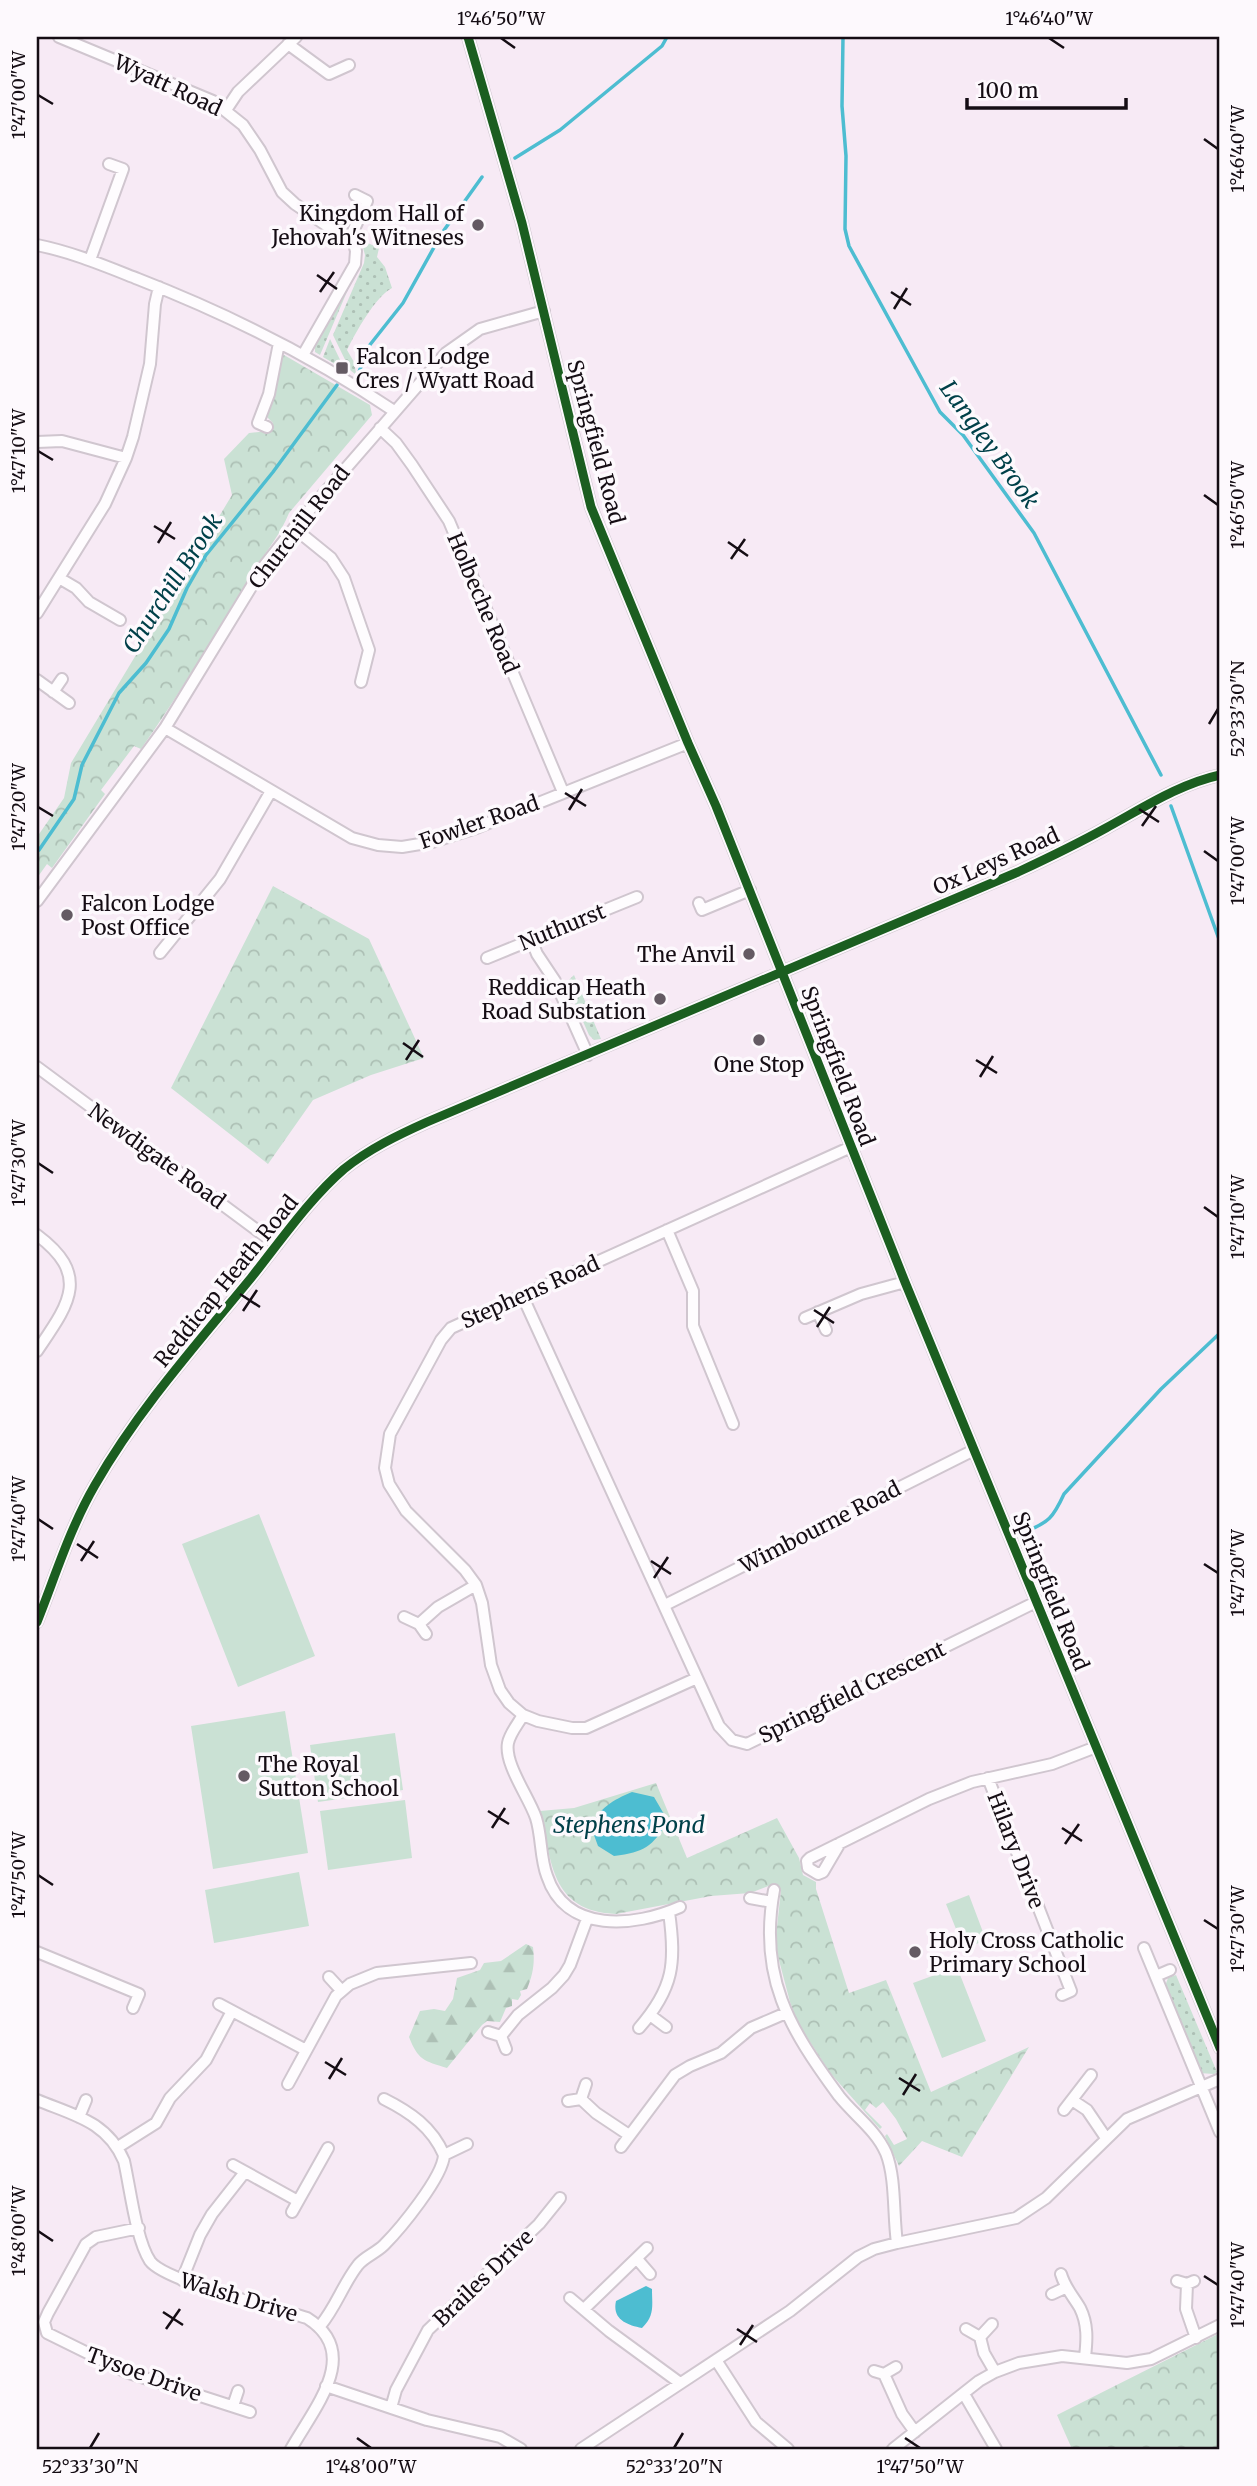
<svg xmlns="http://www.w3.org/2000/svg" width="1257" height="2486" font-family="Merriweather,serif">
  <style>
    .grass { fill: url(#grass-dots) }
    .forest { fill: url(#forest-firs) }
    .park { fill: url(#park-crowns) }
    .pitch { fill: #cae1d4 }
    .water { fill: #4dbdd1 }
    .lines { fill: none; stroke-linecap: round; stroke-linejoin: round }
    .stream { stroke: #4dbdd1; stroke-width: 3.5 }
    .street-casing { stroke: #d0c6cf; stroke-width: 14 }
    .street { stroke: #fefcfe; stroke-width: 10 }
    .cycleway-casing { stroke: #fdf9fd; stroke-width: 13 }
    .cycleway { stroke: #1b5e20; stroke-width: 9 }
    .ticks { fill: none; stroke: #150d14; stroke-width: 2.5 }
    .poi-dot { fill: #645a63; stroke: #fdf9fd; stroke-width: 2.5 }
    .labels { text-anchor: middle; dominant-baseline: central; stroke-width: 7; stroke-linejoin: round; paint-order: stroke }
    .street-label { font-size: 21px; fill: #150d14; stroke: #fdf9fd }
    .poi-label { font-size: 21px; fill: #150d14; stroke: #fdf9fd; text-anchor: start }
    .water-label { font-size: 23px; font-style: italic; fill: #004049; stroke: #fdf9fd }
    .neatline { fill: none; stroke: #150d14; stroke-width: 2.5 }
    .ticks-label { font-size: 18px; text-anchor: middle; fill: #150d14 }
  </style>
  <defs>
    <pattern id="grass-dots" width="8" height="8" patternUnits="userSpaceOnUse" patternTransform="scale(1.75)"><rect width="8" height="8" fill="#cae1d4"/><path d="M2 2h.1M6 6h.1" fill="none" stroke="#adc0b5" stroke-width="1.8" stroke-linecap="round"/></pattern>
    <pattern id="forest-firs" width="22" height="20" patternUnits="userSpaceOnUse" patternTransform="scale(1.75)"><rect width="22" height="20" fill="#cae1d4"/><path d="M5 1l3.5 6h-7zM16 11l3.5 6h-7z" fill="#adc0b5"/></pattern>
    <pattern id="park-crowns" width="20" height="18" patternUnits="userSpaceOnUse" patternTransform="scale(1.75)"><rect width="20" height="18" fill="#cae1d4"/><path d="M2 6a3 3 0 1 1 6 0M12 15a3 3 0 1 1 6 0" fill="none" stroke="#adc0b5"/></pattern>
  </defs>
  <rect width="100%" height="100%" fill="#f7eaf5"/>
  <path class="grass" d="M361,240L379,248L377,257L385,267L392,288C375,297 356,332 347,350L354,362L356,373L361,376L360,378L350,370L333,335L364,263L365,255Z
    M351,279L352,280L320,355L315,352V342Z
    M330,339L345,370L323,357Z
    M574,975L601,1039L594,1040L589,1035L566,983Z
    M1176,1975L1217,2072L1214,2074L1199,2073L1165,1986L1168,1978Z"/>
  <path class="forest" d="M526,1944L533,1947C535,1963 533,1974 527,1989L520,1991L521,1995L518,2000L512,1999V2006L506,2008L500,2022L487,2021L482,2025L447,2068C424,2061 418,2060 409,2037L420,2011L434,2009L445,2011L453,1999L457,1978L480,1970L484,1963L501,1961Z"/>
  <path class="park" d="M284,355L370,405L372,415L289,513C280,536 263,555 250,577C215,635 180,693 141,749L134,746L101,790L105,794L52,868L47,864L37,878V837L64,798L71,763L232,495L224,459L249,433L269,431L273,423L265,415L280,357Z
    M273,886L369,939L424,1058L371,1075L313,1100L268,1164L171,1088Z
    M656,1783L687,1858L777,1818L799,1858L803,1875L816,1882V1889L849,1993L886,1980L931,2092L1029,2047L962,2157L922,2141L899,2166L885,2136L887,2134L894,2145L907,2139L896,2119L883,2102L876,2108L870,2103L865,2110L882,2127L880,2129L831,2074L799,2025L790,2002L775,1945L781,1890L771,1885L750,1893L711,1896L616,1914C550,1911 552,1862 540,1811L574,1808Z
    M1220,2333V2449H1072L1057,2415Z"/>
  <path class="pitch" d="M259,1514L315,1656L238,1687L182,1544Z
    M285,1711L308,1853L213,1869L191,1726Z
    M395,1733L403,1790L318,1802L310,1745Z
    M405,1800L412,1858L328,1870L320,1811Z
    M299,1872L309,1926L214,1943L205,1890Z
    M969,1895L986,1940L964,1949L946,1904Z
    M957,1967L986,2041L942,2058L913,1983Z"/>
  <path class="water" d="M632,1792L654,1797L668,1821C652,1847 645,1852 614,1856L598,1846L591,1827C599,1808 613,1800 632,1792Z
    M646,2286L652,2289C652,2305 655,2316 642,2328C626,2325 612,2319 616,2301Z"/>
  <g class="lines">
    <path class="stream" d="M843,37L842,106L846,156L845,229L849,246L940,412L963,435L1034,533L1161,775
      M515,158L560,130L662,46L667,37
      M359,372L369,346L403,303L442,233L482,177
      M1171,806L1220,942
      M39,850L74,799L82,765L119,693L146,663L169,629L187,588L206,555L273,472L337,385
      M1025,1532C1049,1522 1053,1518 1064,1494L1161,1389L1220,1333"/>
    <g class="street-casing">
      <path id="street" d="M59,37L213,101L243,125L260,150L282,192L295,204L354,244L356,251L355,264L303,355
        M468,37L522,223L591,507L688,743L716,806L905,1282L1220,2048
        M288,44L329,74L349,65
        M226,110L238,92L296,37
        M349,240L367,201L355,195
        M37,245C72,252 105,266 138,279C228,314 314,357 394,411
        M90,260L123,169L109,164
        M267,427L258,423L269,394L279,343
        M380,428L396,443L412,465L449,521L563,792
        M37,442L62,441L126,458
        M294,528L331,558L344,578L369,650L361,682
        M59,578L76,588L89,602L120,620
        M37,613L105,504L126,458L133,437L150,364L155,304L159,287
        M37,680L69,703
        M53,692L62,679
        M165,728L352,838L378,845L402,847L432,842L476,828L688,743
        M37,901L165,728L264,566L294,528L446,353L480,329L544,311
        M699,903L702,910L750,890
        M531,939L537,954L555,981L588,1055
        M160,953L220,879L271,791
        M487,958L637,897
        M37,1067L277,1245
        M667,1230L693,1291V1326L733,1424
        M37,1235C92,1276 68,1305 37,1351
        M522,1295L719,1726L732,1740L747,1744L1038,1601
        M818,1312L826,1330
        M805,1318L861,1294L905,1282
        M665,1605L974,1450
        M404,1617L419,1624L426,1634
        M37,1622C55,1577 70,1528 95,1485C138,1410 196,1345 251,1278C279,1243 310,1198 344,1169C369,1149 398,1135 427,1122L1018,872C1048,858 1077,844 1106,828C1143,808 1179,784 1220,775
        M419,1624L438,1607L476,1585
        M697,1678L586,1728H572L538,1721L523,1715L509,1703L500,1690L491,1665L482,1603L476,1585L465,1570L406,1511L389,1484L385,1468L390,1434L441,1340L451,1328L851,1147
        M523,1715C518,1724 510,1733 508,1743C504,1764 529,1797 536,1818C542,1837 540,1858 547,1876C566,1934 635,1927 680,1907
        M988,1778L1071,1991L1062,1995
        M840,1843L823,1872L818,1874L808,1868L807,1861L810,1858L929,1799L972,1782L1052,1764L1096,1747
        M774,1890C758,1977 789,2028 839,2096C854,2115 876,2130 886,2153C896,2178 893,2215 897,2243
        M750,1898L772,1902
        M1144,1948L1220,2132
        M37,1952L139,1994L133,2008
        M1156,1976L1170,1970
        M329,1977L341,1990
        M219,2004L306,2050
        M650,2015L666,2027
        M639,2028C674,1988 676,1963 669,1912
        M488,2032L501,2036L506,2049
        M501,2036L518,2015L552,1988L564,1975L570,1965L587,1919
        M288,2084L336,1996L350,1984L377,1973L471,1963
        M384,2099C410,2112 432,2127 444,2155
        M581,2099L596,2113L629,2135
        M37,2100C73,2115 107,2121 124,2161C130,2187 136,2240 150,2261C164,2281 277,2309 307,2318C363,2353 314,2408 291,2449
        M1072,2100L1087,2110L1106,2138
        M568,2101L581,2099L586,2084
        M1064,2110L1091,2075
        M79,2117L86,2100
        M118,2147L156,2123L170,2098L206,2060L232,2011
        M621,2147L675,2075L690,2066L721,2053L751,2028L786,2013
        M233,2165L298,2201
        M292,2212L328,2148
        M139,2228L96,2237L86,2244L48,2313L44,2322L47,2333L126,2372L250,2412
        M637,2259L650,2274
        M1061,2274C1065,2288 1073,2296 1080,2308C1088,2324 1087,2340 1085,2357
        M182,2280L200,2235L212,2214L245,2172
        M1177,2281L1187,2284L1194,2281
        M1187,2284L1186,2309L1196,2338
        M1052,2294L1065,2288
        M570,2298L609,2331L680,2383
        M584,2309L647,2248
        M320,2326C336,2307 343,2284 358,2265C364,2257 376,2253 384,2245C400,2229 443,2177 444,2155L467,2144
        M966,2329L980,2337L984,2353L995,2372
        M980,2337L992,2324
        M716,2360L756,2422L788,2449
        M874,2371L884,2374L896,2367
        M884,2374L902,2414L915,2432
        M326,2386L427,2420L500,2437L521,2449
        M964,2394L996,2449
        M233,2406L238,2391
        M391,2408L396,2390L428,2330L539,2224L560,2198
        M581,2449L790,2311L858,2257L874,2249L897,2243L1016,2218L1046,2198L1127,2119L1220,2079
        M893,2449L979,2381L995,2372L1019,2363L1062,2356L1127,2363L1151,2359L1220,2325"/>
    </g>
    <use href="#street" class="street"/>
    <g class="cycleway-casing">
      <path id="cycleway" d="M468,37L522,223L591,507L688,743L716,806L905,1282L1220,2048
        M37,1622C55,1577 70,1528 95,1485C138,1410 196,1345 251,1278C279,1243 310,1198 344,1169C369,1149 398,1135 427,1122L1018,872C1048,858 1077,844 1106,828C1143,808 1179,784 1220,775"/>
    </g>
    <use href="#cycleway" class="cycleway"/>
  </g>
  <path class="ticks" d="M501,38L515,48M1049,38L1064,48M38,95L53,104M1204,139L1218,149M317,275L337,289M320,292L334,272M891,292L911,305M894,309L907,288M38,451L53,460M1204,495L1218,505M154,526L175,539M728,542L748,556M158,543L171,522M731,559L745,539M1209,724L1218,709M565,793L586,806M38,807L53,816M1139,809L1159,822M569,810L582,789M1142,826L1156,806M1204,851L1218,861M403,1043L423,1057M406,1060L419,1040M976,1060L997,1073M980,1077L993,1056M38,1163L53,1173M1204,1207L1218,1217M240,1294L260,1307M814,1310L834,1323M243,1311L257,1290M817,1327L830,1307M38,1519L53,1529M77,1544L98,1558M81,1561L94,1541M651,1561L671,1574M1204,1564L1218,1573M654,1578L668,1557M488,1811L509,1824M492,1828L505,1808M1062,1828L1082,1841M1065,1844L1079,1824M38,1875L53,1885M1204,1920L1218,1929M325,2062L346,2075M899,2078L920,2091M329,2079L342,2058M903,2095L916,2074M38,2231L53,2241M1204,2276L1218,2285M163,2312L183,2325M166,2329L180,2309M737,2329L757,2342M740,2345L753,2325M357,2438L371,2448M905,2438L920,2448M90,2448L99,2433M674,2448L683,2433"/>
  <g class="poi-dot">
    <circle cx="478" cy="225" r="7"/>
    <rect x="335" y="361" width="14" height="14" rx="3.5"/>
    <circle cx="67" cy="915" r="7"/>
    <circle cx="749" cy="954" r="7"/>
    <circle cx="660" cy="999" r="7"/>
    <circle cx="759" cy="1040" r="7"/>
    <circle cx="244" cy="1776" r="7"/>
    <circle cx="915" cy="1952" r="7"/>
  </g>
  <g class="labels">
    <g class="street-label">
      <text transform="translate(168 85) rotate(25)">Wyatt Road</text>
      <text transform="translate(596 442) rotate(75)">Springfield Road</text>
      <text transform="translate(299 527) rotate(-52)">Churchill Road</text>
      <text transform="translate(483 603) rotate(67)">Holbeche Road</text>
      <text transform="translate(479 822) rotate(-19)">Fowler Road</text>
      <text transform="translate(996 861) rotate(-24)">Ox Leys Road</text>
      <text transform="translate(562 927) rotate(-22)">Nuthurst</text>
      <text transform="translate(838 1066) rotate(69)">Springfield Road</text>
      <text transform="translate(157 1156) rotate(36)">Newdigate Road</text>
      <text transform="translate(226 1281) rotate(-51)">Reddicap Heath Road</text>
      <text transform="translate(530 1292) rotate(-24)">Stephens Road</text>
      <text transform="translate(820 1527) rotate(-27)">Wimbourne Road</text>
      <text transform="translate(1051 1591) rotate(68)">Springfield Road</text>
      <text transform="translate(852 1692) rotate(-26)">Springfield Crescent</text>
      <text transform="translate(1016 1850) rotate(69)">Hilary Drive</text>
      <text transform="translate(483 2278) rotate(-44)">Brailes Drive</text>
      <text transform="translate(239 2297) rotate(17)">Walsh Drive</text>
      <text transform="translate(144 2374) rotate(20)">Tysoe Drive</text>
    </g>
    <g class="poi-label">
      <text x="464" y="213" text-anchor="end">Kingdom Hall of<tspan x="464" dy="24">Jehovah's Witneses</tspan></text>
      <text x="356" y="356">Falcon Lodge<tspan x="356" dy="24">Cres / Wyatt Road</tspan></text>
      <text x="81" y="903">Falcon Lodge<tspan x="81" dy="24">Post Office</tspan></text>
      <text x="735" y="954" text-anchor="end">The Anvil</text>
      <text x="646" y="987" text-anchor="end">Reddicap Heath<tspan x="646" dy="24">Road Substation</tspan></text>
      <text x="759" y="1064" text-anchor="middle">One Stop</text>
      <text x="258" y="1764">The Royal<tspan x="258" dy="24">Sutton School</tspan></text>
      <text x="929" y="1940">Holy Cross Catholic<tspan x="929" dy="24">Primary School</tspan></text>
    </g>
    <g class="water-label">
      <text transform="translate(990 444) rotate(54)">Langley Brook</text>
      <text transform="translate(172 583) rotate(-57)">Churchill Brook</text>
      <text x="629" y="1824">Stephens Pond</text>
    </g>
  </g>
  <rect width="1257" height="2486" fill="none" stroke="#fdf9fd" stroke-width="77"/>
  <path d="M967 98v10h159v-10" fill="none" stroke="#150d14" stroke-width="3.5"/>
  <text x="977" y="98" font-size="21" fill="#150d14" stroke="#fdf9fd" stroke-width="5" paint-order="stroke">100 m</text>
  <rect x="38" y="38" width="1180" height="2410" class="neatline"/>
  <g class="ticks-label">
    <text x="501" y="25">1°46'50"W</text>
    <text x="1049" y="25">1°46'40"W</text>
    <text transform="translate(19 95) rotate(-90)" y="6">1°47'00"W</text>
    <text transform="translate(1238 149) rotate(-90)" y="6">1°46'40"W</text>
    <text transform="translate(19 451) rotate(-90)" y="6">1°47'10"W</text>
    <text transform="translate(1238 505) rotate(-90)" y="6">1°46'50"W</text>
    <text transform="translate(1238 709) rotate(-90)" y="6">52°33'30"N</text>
    <text transform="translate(19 807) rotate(-90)" y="6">1°47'20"W</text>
    <text transform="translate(1238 861) rotate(-90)" y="6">1°47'00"W</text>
    <text transform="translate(19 1163) rotate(-90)" y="6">1°47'30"W</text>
    <text transform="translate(1238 1217) rotate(-90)" y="6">1°47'10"W</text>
    <text transform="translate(19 1519) rotate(-90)" y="6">1°47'40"W</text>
    <text transform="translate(1238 1573) rotate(-90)" y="6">1°47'20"W</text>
    <text transform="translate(19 1875) rotate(-90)" y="6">1°47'50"W</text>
    <text transform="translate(1238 1929) rotate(-90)" y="6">1°47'30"W</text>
    <text transform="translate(19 2231) rotate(-90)" y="6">1°48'00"W</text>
    <text transform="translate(1238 2285) rotate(-90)" y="6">1°47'40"W</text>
    <text x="90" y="2473">52°33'30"N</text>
    <text x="371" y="2473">1°48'00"W</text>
    <text x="674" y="2473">52°33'20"N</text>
    <text x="920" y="2473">1°47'50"W</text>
  </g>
</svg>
